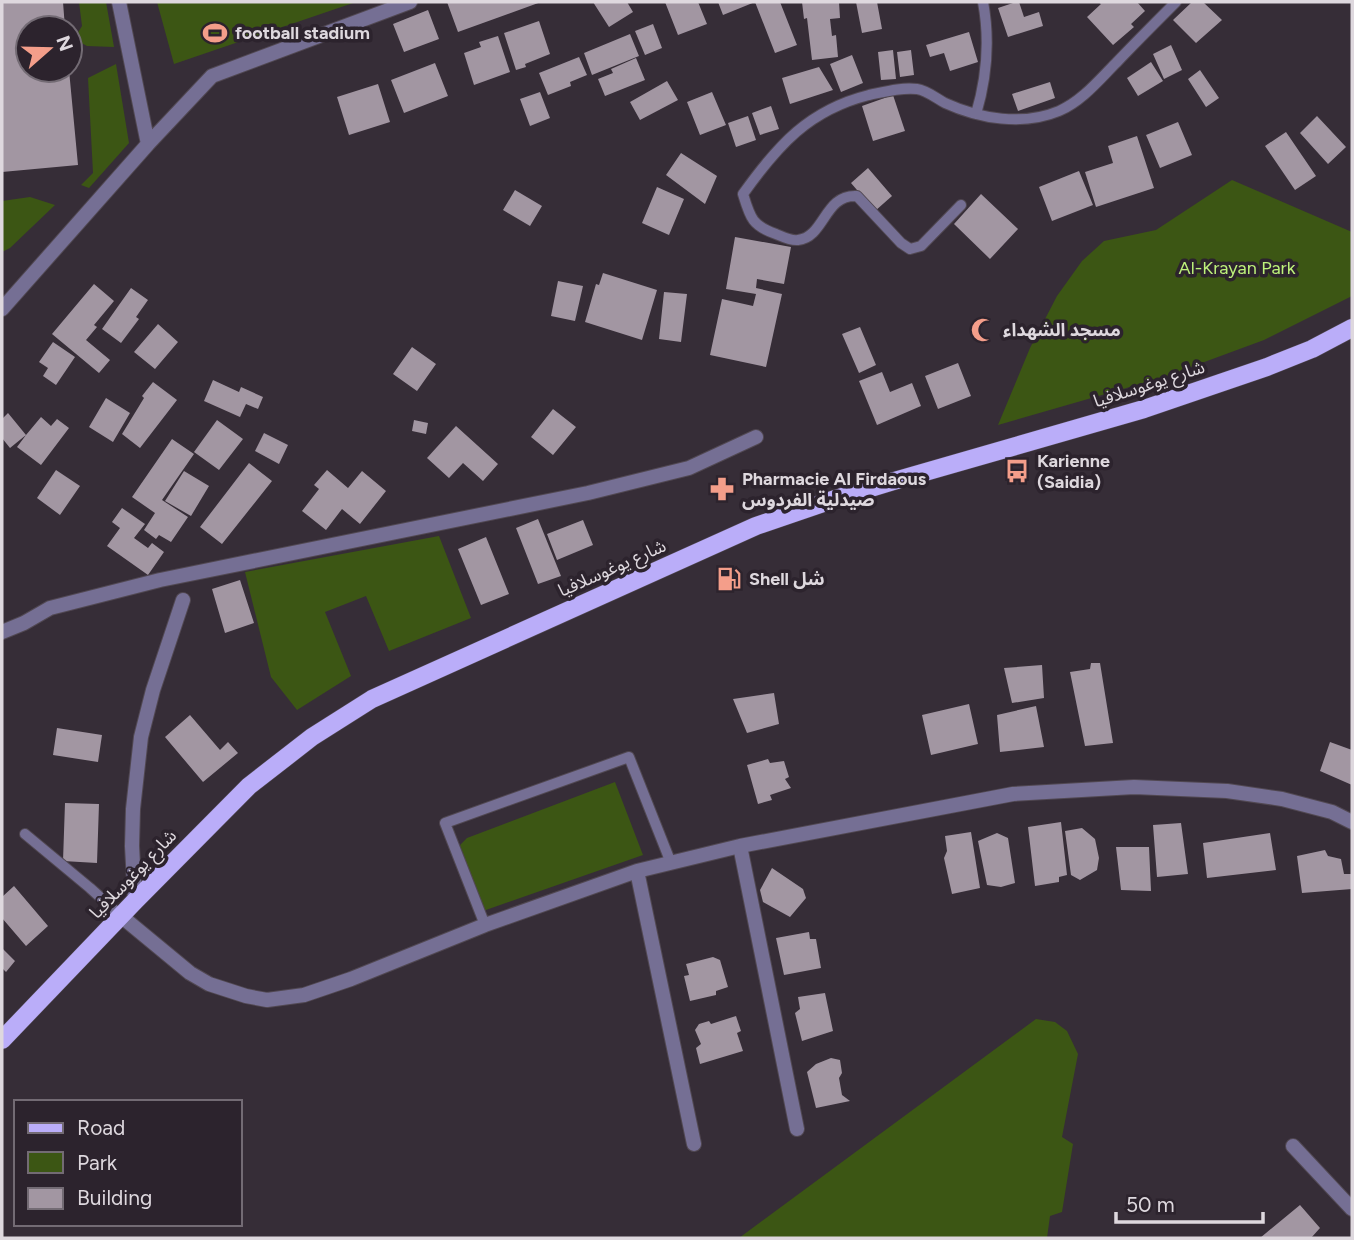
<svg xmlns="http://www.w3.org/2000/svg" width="1354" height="1240" font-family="Figtree,'Noto Sans Arabic',sans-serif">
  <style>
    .green { fill: #3c5614 }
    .building { fill: #a296a2 }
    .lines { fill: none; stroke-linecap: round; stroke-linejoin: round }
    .lane-casing { stroke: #514852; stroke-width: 12 }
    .street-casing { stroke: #514852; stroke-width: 16 }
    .primary-casing { stroke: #514852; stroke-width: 19 }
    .lane { stroke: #756f94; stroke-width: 10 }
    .street { stroke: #756f94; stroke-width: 14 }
    .primary { stroke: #baadf9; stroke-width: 18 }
    .labels { text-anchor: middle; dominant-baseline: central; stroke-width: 7; stroke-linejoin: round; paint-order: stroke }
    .poi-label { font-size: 18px; font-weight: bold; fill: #ded8de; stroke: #2c232d; text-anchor: start }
    .park-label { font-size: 18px; fill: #bdf17b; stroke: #2c232d }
    .street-label { font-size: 18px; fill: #ded8de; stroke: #2c232d }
  </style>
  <rect width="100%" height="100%" fill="#362d37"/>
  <path class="green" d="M79,2H106L114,47L87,46L74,39L82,26Z
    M157,2H356L174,64Z
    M116,64L129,143L89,188L81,185L93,173L88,78Z
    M1232,180L1352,232V296L1264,340L1161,378L998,425L1030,348L1057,296L1082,261L1104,241L1156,230Z
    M30,197L55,205L10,248L2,252V201Z
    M439,536L471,618L389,651L366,596L325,612L351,676L297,710L271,677L245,572Z
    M615,782L643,855L483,911L460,845L467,838Z
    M1036,1019L1055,1022L1067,1031L1078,1054L1062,1137L1073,1144L1062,1212L1050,1216L1047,1238H739Z"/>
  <path class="building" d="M2,2H63L65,28H28V70H69L78,165L2,172Z
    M447,2H541L458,32Z
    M593,2H627L633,12L609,27Z
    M665,2H698L707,24L678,35Z
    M718,2H780L797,45L775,53L755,2L723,15Z
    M802,2H839L840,18L830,19L832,36L836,35L838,57L812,60L807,18L804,19Z
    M856,2H877L882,29L862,33Z
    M1016,2H1019L1024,17L1039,12L1043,26L1008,37L998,8Z
    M1098,2H1137L1145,11L1131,24L1134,27L1113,45L1087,17L1101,4Z
    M1192,2H1203L1222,20L1196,43L1173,20Z
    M428,10L439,39L404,52L393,24Z
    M539,21L550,54L525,64L526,67L516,70L504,33Z
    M653,24L662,48L645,55L635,31Z
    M969,32L978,62L950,71L944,53L930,57L926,45Z
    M630,34L639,56L592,75L584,53Z
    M498,36L510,72L474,85L464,53L481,47L479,42Z
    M1171,45L1182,70L1164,79L1153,54Z
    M893,50L896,79L881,80L878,52Z
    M911,50L914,75L900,77L897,52Z
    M852,55L863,83L841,92L830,64Z
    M579,57L587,75L570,82L571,86L548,95L539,73Z
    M636,58L645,80L605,96L598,79L613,73L611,69Z
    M1151,62L1163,81L1138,96L1127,78Z
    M435,63L448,96L404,113L391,80Z
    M819,67L833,90L790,104L782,78Z
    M1200,70L1219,98L1206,107L1188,79Z
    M667,81L678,100L640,120L630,102Z
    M1050,82L1055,98L1018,111L1012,94Z
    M378,84L390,122L349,135L337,97Z
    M540,92L550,118L530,126L520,99Z
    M712,92L726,125L700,135L687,102Z
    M893,95L905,131L873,141L862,106Z
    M771,106L779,129L760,135L752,113Z
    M748,116L756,140L736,147L728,123Z
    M1317,116L1346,147L1328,164L1300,133Z
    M1178,122L1192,155L1160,168L1146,135Z
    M1286,132L1316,176L1295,190L1265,146Z
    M1137,136L1154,188L1096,207L1085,172L1113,163L1108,146Z
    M681,153L717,176L705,204L666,175Z
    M868,168L892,196L875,211L851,183Z
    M1079,171L1093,205L1052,221L1039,187Z
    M657,187L684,199L669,235L642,223Z
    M515,190L542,206L530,226L503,210Z
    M981,194L1018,229L990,259L954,224Z
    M735,237L791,247L784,284L757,279L756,288L782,294L766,367L710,355L722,299L753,306L756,294L726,289Z
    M603,273L657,290L642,340L585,322L596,284L599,285Z
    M558,281L583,286L575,321L551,316Z
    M94,284L114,301L94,325L97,327L86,340L110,360L99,373L52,334Z
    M131,288L148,300L136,317L139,319L121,343L102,329Z
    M664,292L687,294L681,342L659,339Z
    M158,324L178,342L155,369L134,352Z
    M860,327L876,365L859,373L842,334Z
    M53,342L75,357L56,385L43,376L48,368L39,362Z
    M412,347L436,364L417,391L393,374Z
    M958,363L971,396L938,409L925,376Z
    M882,372L890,392L912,383L921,406L877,425L859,381Z
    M213,380L239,392L241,387L263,397L258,409L246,404L240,417L204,401Z
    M153,382L177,400L140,448L122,434L144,398L142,396Z
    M106,398L130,413L113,442L89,427Z
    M553,409L576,427L553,455L531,437Z
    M8,413L26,435L41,417L51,426L57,419L69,428L41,465L17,447L26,435L10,448L2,438V419Z
    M217,420L243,439L219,470L194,452Z
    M414,420L428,423L426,434L412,431Z
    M456,426L498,464L483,481L463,463L449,478L427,458Z
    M264,433L288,445L279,464L255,451Z
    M172,439L194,454L162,500L188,517L171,542L159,535L156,539L144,530L155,513L132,497Z
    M249,463L272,481L222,544L200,527Z
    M56,470L80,486L60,515L37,498Z
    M327,470L348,488L362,471L386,491L360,524L342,509L326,530L302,511L319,489L314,485Z
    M184,471L209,486L191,516L165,501Z
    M122,508L145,524L134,538L148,548L152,543L164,552L148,575L107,546L120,528L112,522Z
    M538,519L561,576L538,584L516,528Z
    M583,520L593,545L557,560L547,534Z
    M486,537L509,594L481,605L458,549Z
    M240,580L254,623L225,633L212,589Z
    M1091,663H1100L1113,743L1085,746L1070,672L1090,669Z
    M1042,665L1044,698L1012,703L1004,668Z
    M774,693L779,724L747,733L733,699Z
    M969,704L978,744L931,755L922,715Z
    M1036,706L1044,747L1000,752L997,715Z
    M190,715L220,750L228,742L238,753L203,782L165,737Z
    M57,728L102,735L98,762L53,755Z
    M1330,742L1352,750V785L1320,771Z
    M768,759L770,763L784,761L789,777L785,779L791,788L770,795L772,800L758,804L747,765Z
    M65,803L99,804L97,863L63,861Z
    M1061,822L1067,875L1059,877V882L1035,886L1028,827Z
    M1181,823L1188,874L1157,877L1153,825Z
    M1082,828L1095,839L1099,858L1097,870L1080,880L1071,875L1065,831Z
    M971,832L980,888L952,894L944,858L947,851L945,836Z
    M997,833L1008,838L1015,883L1001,887L987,885L978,841Z
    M1270,833L1276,870L1207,878L1203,843Z
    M1116,847H1149L1151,891L1121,890Z
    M1325,850L1328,856L1341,859L1344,874H1352V889L1302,893L1297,856Z
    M772,868L803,889L806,898L790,917L763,902L760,890Z
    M14,886L48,926L26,946L2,918V897Z
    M809,932L810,939H816L821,968L784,975L776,938Z
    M2,948L15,961L6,972L2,968Z
    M713,957L720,960L728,987L716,991V995L690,1001L684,976L689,975L686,964Z
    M825,993L833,1031L802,1041L795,1013L800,1009L798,997Z
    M736,1016L741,1031L737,1033L743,1051L700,1064L696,1048L701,1044L695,1030L699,1024L709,1021L711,1024Z
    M831,1058L840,1060L842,1073L839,1078L842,1095L850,1101L816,1108L807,1072L816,1064Z
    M1300,1205L1320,1228L1311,1238H1260Z"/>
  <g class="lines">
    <g class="lane-casing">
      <path id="lane" d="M976,114C987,77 990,40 983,2
        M961,205L921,246L910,249L901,243L857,196C824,194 825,237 798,240C791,241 783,237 776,234C752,226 750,217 743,194C778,145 809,110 869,95C884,92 901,87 917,89C926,90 936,98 945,103C980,119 1023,126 1059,111C1082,101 1099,80 1116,63C1136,42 1156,22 1176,2
        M25,834L90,888L121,916
        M485,925L445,823L629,757L671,863"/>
    </g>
    <g class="street-casing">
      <path id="street" d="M119,2L148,144
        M2,309L148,144L212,76L410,2
        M2,632L24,623L50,608L160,580L588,493L689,468L756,437
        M740,846L797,1129
        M637,871L694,1144
        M135,901L132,846L133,809L141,737L153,690L183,600
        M121,916L190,973L209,984L246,996L267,1000L304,995L351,979L485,925L637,871L740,846L1013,794L1134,787L1227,791L1282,799L1332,812L1352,822
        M1293,1146L1352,1209"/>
    </g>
    <g class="primary-casing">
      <path id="primary" d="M2,1040L135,901L249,786L312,737L372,699L756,526L835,499L894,481L1144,409L1267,367L1312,349L1352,328"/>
    </g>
    <use href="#lane" class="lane"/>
    <use href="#street" class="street"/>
    <use href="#primary" class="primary"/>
  </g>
  <defs>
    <g id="stadium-bare" transform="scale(1.89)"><path d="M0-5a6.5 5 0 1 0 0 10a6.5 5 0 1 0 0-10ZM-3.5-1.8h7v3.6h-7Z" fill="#f49e8a" stroke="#2c232d" stroke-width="2.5" paint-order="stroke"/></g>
    <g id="mosque-bare" transform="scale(1.89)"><path d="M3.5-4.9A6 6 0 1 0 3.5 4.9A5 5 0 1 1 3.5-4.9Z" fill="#f49e8a" stroke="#2c232d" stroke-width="2.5" paint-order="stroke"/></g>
    <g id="bus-bare" transform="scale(1.89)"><path d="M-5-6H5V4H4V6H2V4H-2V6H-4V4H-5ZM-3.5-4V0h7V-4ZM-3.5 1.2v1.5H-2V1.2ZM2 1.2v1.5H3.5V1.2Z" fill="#f49e8a" stroke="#2c232d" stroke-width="2.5" paint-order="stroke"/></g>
    <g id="pharmacy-bare" transform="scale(1.89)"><path d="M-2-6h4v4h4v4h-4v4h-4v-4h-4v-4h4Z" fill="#f49e8a" stroke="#2c232d" stroke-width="2.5" paint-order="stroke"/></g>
    <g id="fuel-bare" transform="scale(1.89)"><path d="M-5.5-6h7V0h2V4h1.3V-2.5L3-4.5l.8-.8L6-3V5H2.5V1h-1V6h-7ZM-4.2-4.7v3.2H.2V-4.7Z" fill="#f49e8a" stroke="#2c232d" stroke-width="2.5" paint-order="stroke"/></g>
  </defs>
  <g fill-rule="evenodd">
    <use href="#stadium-bare" x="215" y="33"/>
    <use href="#mosque-bare" x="983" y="330"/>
    <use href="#bus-bare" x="1017" y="471"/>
    <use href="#pharmacy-bare" x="722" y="489"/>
    <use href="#fuel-bare" x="729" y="579"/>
  </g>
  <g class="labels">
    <g class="poi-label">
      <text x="235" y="33">football stadium</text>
      <text x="1003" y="330">مسجد الشهداء</text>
      <text x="1037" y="461">Karienne<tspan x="1037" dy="21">(Saidia)</tspan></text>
      <text x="742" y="479">Pharmacie Al Firdaous<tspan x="742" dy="21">صيدلية الفردوس</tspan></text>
      <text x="749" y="579">Shell شل</text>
    </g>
    <g class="park-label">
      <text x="1237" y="268">Al-Krayan Park</text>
    </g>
    <g class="street-label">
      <text transform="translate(1149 384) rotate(-18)">شارع يوغوسلافيا</text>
      <text transform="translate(612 568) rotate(-24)">شارع يوغوسلافيا</text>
      <text transform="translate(133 874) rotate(-46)">شارع يوغوسلافيا</text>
    </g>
  </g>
  <rect width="1354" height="1240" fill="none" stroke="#ded8de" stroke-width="7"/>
  <rect x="14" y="1100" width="228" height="126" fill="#2c232d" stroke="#736b74" stroke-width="2"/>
  <rect x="28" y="1123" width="35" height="10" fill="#baadf9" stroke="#736b74" stroke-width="2"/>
  <text x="77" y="1135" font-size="21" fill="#ded8de">Road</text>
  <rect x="28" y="1152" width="35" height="21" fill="#3c5614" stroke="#736b74" stroke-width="2"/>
  <text x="77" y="1170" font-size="21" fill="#ded8de">Park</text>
  <rect x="28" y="1188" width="35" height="21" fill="#a296a2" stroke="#736b74" stroke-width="2"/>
  <text x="77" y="1205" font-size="21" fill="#ded8de">Building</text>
  <g transform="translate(49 49) rotate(70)"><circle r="33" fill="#2c232d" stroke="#736b74" stroke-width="2"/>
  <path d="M0-5L12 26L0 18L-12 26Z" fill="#f49e8a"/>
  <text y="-10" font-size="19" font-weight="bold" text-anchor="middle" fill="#ded8de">N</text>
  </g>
  <path d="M1116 1212v10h147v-10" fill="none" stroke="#ded8de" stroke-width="3.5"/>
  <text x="1126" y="1212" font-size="21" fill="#ded8de" stroke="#2c232d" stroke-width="5" paint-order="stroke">50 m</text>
</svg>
